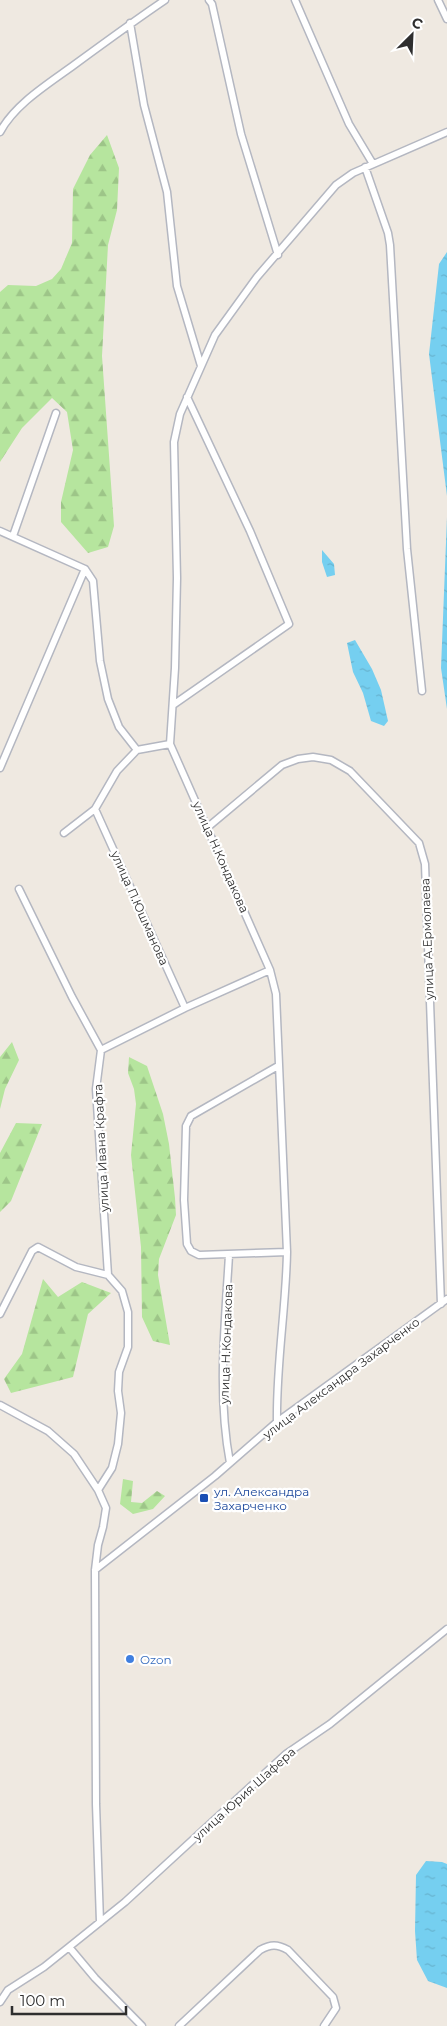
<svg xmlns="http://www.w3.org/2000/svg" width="447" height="2026" font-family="Montserrat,sans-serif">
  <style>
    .forest { fill: url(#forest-firs) }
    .water { fill: url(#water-ripples) }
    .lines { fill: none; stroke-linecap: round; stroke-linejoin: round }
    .street-casing { stroke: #b4b7c1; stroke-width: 9 }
    .street { stroke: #fff; stroke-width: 6 }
    .transit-dot { fill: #1a4fb4; stroke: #fff; stroke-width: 2 }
    .shop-dot { fill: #3f7fe0; stroke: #fff; stroke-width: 2 }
    .labels { text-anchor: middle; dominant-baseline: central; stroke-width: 4.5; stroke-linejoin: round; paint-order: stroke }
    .street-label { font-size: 12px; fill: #2e2e2e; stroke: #fff }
    .transit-label { font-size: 12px; fill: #164399; stroke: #fff; text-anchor: start }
    .shop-label { font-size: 12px; fill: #366cbe; stroke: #fff; text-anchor: start }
  </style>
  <defs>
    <pattern id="forest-firs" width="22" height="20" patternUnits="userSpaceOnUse" patternTransform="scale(1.25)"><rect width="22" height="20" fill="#b6e59e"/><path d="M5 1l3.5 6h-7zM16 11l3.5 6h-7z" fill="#9dc588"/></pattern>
    <pattern id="water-ripples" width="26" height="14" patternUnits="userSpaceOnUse" patternTransform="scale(1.25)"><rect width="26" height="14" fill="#75cff0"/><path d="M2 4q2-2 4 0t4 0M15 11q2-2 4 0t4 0" fill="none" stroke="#66b2ce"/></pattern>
  </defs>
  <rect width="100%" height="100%" fill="#efe9e1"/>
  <path class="forest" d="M107,135L119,168L117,210L108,245L102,356L114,526L108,547L88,553L61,522V502L73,450L67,412L52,398L22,428L0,462V292L8,285L36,286L52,279L61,269L72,243L73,189L90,155Z
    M12,1042L19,1060L5,1089L0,1109V1057Z
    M129,1057L147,1066L163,1114L169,1144L175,1198L176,1215L159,1259L158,1275L170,1345L153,1341L142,1317L141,1247L131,1155L136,1104L134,1089L128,1073Z
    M16,1123L42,1124L11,1201L0,1212V1153Z
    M43,1279L58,1297L82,1282L111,1293L88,1314L73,1377L11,1393L4,1379L22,1354Z
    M123,1479L133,1481L131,1502L142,1503L157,1491L165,1496L153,1509L133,1514L120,1504Z"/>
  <path class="water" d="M447,252V496L429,354L439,264Z
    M447,517V709L441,668Z
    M322,550L334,564L335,575L327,577L322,562Z
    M355,640L372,669L381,690L388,721L384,726L371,721L363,693L353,672L347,643Z
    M426,1861L442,1862L447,1864V1988L428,1981L417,1960L415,1931L416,1875Z"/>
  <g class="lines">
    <g class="street-casing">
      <path id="street" d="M209,0L212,4L241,134L278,255
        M295,0L349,124L373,164
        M438,0L447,19
        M130,23L144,105L167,192L177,286L201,366
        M0,132C15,104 48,84 74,65C104,43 134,21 165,0
        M365,167L388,233L390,245L407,549L422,691
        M0,531L85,569L93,581L100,661L108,699L119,727L137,750L170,744
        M13,536L56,413
        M173,705L289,624L250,531L187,397
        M0,768L85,569
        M95,809L185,1008
        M208,827L282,765L298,759L313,757L331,760L350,771L419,843L425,864L441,1304
        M64,833L95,809L117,771L137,750
        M19,889L72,997L101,1050L96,1089L108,1275L122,1291L128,1312V1347L119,1372L118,1391L121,1413L118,1444L112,1468L98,1490
        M101,1050L185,1008L270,970
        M278,1066L191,1116L186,1126L184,1200L187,1244L191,1251L199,1255L287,1252
        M229,1255C225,1324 217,1394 230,1463
        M0,1314L32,1251L38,1247L76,1267L108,1275
        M0,1405L48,1431L74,1454L98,1490L106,1508L103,1527L98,1545L95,1570L96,1804L100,1922
        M277,1422C276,1365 286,1309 287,1252L276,994L270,970L170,744L175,668L177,578L174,442L180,414L215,335L257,277L336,185L353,173L447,132
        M95,1570L215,1476L277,1422L447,1299
        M69,1947L125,1902L286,1754L330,1724L447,1629
        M0,2002L8,1990L44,1967L69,1947L95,1978L142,2026
        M179,2026L260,1950C271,1944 277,1944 288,1950L333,1997L336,2008L324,2026"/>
    </g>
    <use href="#street" class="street"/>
  </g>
  <rect class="transit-dot" x="199" y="1493" width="10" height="10" rx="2.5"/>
  <circle class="shop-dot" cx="130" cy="1659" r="5"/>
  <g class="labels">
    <g class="street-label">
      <text transform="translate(221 857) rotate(66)">улица Н.Кондакова</text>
      <text transform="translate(140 908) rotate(66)">улица П.Юшманова</text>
      <text transform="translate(427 939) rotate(-92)">улица А.Ермолаева</text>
      <text transform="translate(101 1148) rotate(-93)">улица Ивана Крафта</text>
      <text transform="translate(226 1344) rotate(-88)">улица Н.Кондакова</text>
      <text transform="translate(341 1378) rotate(-37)">улица Александра Захарченко</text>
      <text transform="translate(244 1794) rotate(-42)">улица Юрия Шафера</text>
    </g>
    <g class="transit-label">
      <text x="214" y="1491">ул. Александра<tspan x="214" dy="14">Захарченко</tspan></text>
    </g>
    <g class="shop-label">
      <text x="140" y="1659">Ozon</text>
    </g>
  </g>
  <g transform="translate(412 35) rotate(24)" stroke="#ffffff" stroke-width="4" paint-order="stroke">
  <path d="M0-4L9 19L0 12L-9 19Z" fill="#2e2e2e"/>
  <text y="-8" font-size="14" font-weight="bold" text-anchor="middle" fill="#2e2e2e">С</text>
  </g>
  <path d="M12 2006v8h114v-8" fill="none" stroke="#2e2e2e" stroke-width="2.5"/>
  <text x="20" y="2006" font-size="15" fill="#2e2e2e" stroke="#ffffff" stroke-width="4" paint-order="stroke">100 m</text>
</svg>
